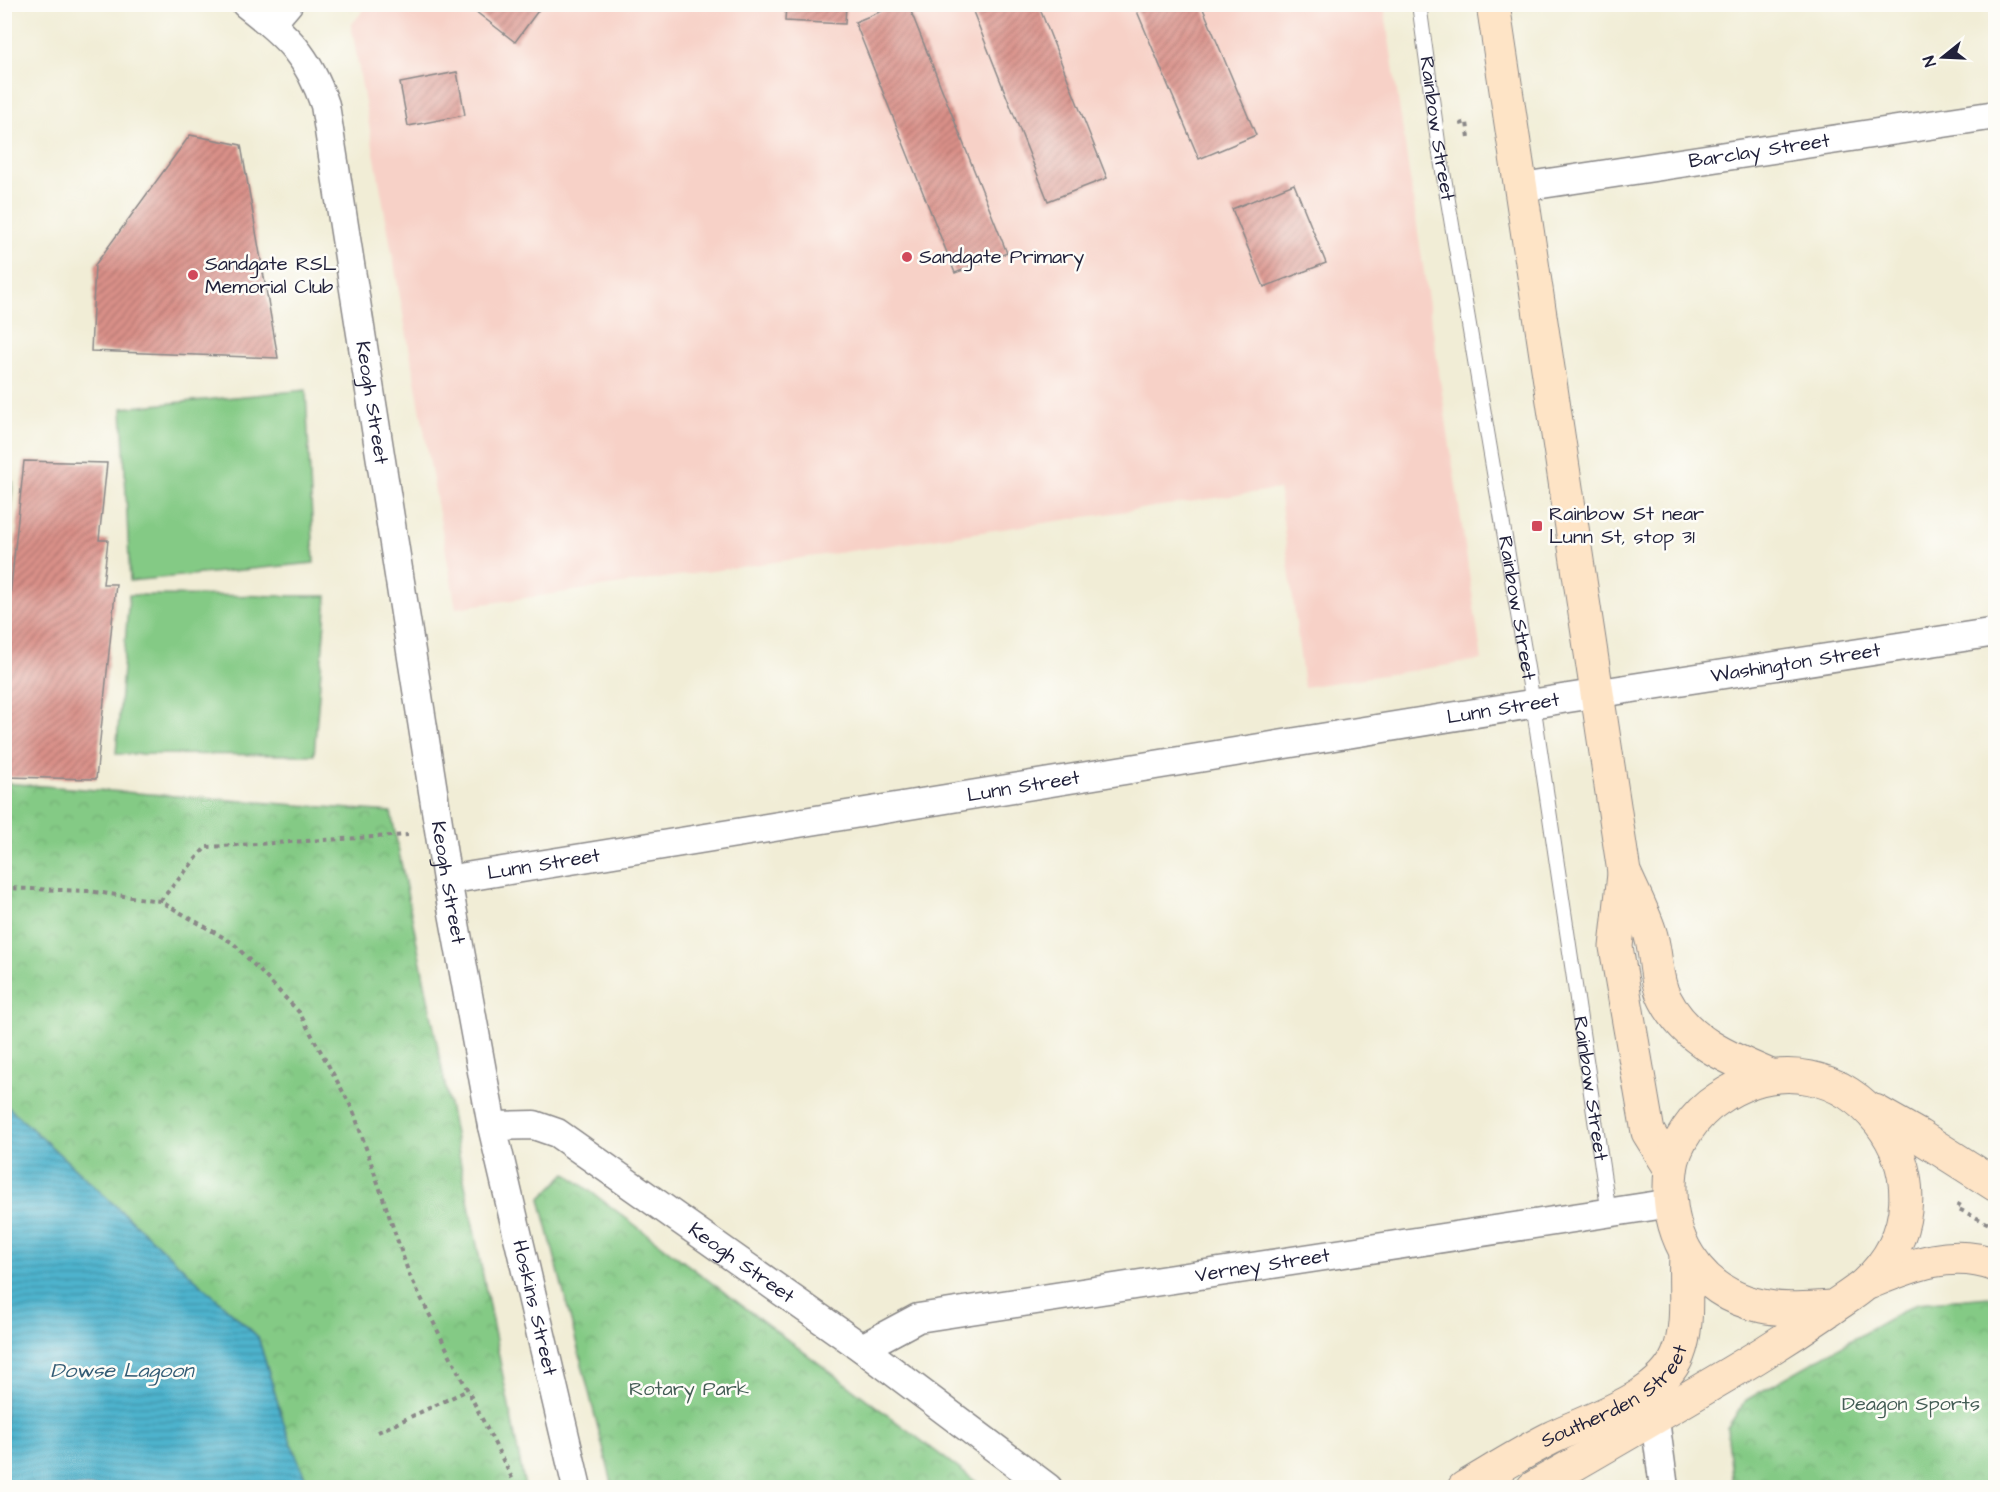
<svg xmlns="http://www.w3.org/2000/svg" width="2000" height="1492" font-family="'Architects Daughter',sans-serif">
  <style>
    .built { fill: #f7d1c7 }
    .grass { fill: #84ca85; stroke: #537660; stroke-width: 1.5 }
    .park { fill: url(#park-crowns); stroke: #537660; stroke-width: 1.5 }
    .water { fill: url(#water-rules); stroke: #386a84; stroke-width: 1.5 }
    .building { fill: url(#building-hatch) }
    .lines { fill: none; stroke-linecap: round; stroke-linejoin: round }
    .service-casing { stroke: #8a8888; stroke-width: 16 }
    .minor-casing { stroke: #8a8888; stroke-width: 31 }
    .secondary-casing { stroke: #8a8888; stroke-width: 35 }
    .path { stroke: #8a8888; stroke-width: 4; stroke-dasharray: 4.5 4.5; stroke-linecap: butt }
    .service { stroke: #fff; stroke-width: 14 }
    .minor { stroke: #fff; stroke-width: 28 }
    .secondary { stroke: #fee4c6; stroke-width: 33 }
    .poi-dot { fill: #d1495b; stroke: #fdfcf7; stroke-width: 2 }
    .labels { text-anchor: middle; dominant-baseline: central; stroke-width: 5; stroke-linejoin: round; paint-order: stroke }
    .street-label { font-size: 20px; fill: #22223b; stroke: #fdfcf7 }
    .poi-label { font-size: 20px; fill: #22223b; stroke: #fdfcf7; text-anchor: start }
    .park-label { font-size: 20px; fill: #445d55; stroke: #fdfcf7 }
    .water-label { font-size: 21px; font-style: italic; fill: #345c75; stroke: #fdfcf7 }
  </style>
  <defs>
    <pattern id="park-crowns" width="20" height="18" patternUnits="userSpaceOnUse" patternTransform="scale(1.5)"><rect width="20" height="18" fill="#84ca85"/><path d="M2 6a3 3 0 1 1 6 0M12 15a3 3 0 1 1 6 0" fill="none" stroke="#72ad74"/></pattern>
    <pattern id="water-rules" width="6" height="5" patternUnits="userSpaceOnUse" patternTransform="scale(1.5)"><rect width="6" height="5" fill="#4eb3cd"/><path d="M0 2.5h6" fill="none" stroke="#4091a8"/></pattern>
    <pattern id="building-hatch" width="6" height="6" patternUnits="userSpaceOnUse" patternTransform="scale(1.5)"><rect width="6" height="6" fill="#d99088"/><path d="M-1 1l2-2M0 6l6-6M5 7l2-2" fill="none" stroke="#b07570"/></pattern>
  </defs>
  <rect width="100%" height="100%" fill="#fdfcf7"/>
  <filter id="ink" filterUnits="userSpaceOnUse"><feTurbulence type="fractalNoise" baseFrequency=".0167" numOctaves="2"/><feDisplacementMap in="SourceGraphic" scale="12" xChannelSelector="R" yChannelSelector="G"/><feConvolveMatrix kernelMatrix="1 2 1 2 8 2 1 2 1" color-interpolation-filters="sRGB"/></filter>
  <filter id="wash" filterUnits="userSpaceOnUse"><feTurbulence type="fractalNoise" baseFrequency=".008" numOctaves="4" result="noise"/><feDisplacementMap in="SourceGraphic" scale="24" xChannelSelector="R" yChannelSelector="G"/><feGaussianBlur stdDeviation="1.35" result="paint"/><feColorMatrix in="noise" values="0 0 0 0 0 0 0 0 0 0 0 0 0 0 0 0 0 1.4 0 .05"/><feComposite in="paint" operator="in"/></filter>
  <g filter="url(#wash)">
    <rect width="100%" height="100%" fill="#f1edd6"/>
    <path class="built" d="M369,4L1384,5L1482,660L1304,687L1279,489L456,608L351,25Z"/>
    <path class="grass" d="M306,390L314,563L130,581L122,408Z
      M5,482H13L5,551L4,482Z
      M129,595L327,596L314,755L116,754Z"/>
    <path class="park" d="M4,783L391,812L525,1487H309L286,1430L258,1337L5,1104Z
      M566,1173L983,1487H613L540,1199Z
      M1990,1297L1996,1299L1995,1487H1733L1727,1428L1746,1400L1917,1303Z"/>
    <path class="water" d="M5,1104L258,1337L286,1430L309,1487H5Z"/>
    <g id="blocks">
      <path class="building" d="M466,4H543L515,42Z
        M786,4H846L845,24L785,21Z
        M899,4H908L1007,253L955,273L855,22Z
        M970,4H1038L1107,178L1048,201Z
        M1134,4H1201L1256,135L1199,159Z
        M457,72L465,115L408,126L400,83Z
        M190,135L241,145L278,358L91,351L95,265Z
        M1294,184L1326,263L1264,287L1232,209Z
        M24,461L107,463L99,540H108L103,584H116L96,779L4,777V654Z"/>
    </g>
  </g>
  <g filter="url(#ink)">
    <use href="#blocks" fill-opacity="0" stroke="#8a8888" stroke-width="1.5"/>
    <g class="lines">
      <g class="service-casing">
        <g id="service">
          <path id="s1" d="M1419,4L1438,142L1533,703L1609,1214"/>
        </g>
      </g>
      <g class="minor-casing">
        <g id="minor">
          <path id="s2" d="M246,4C287,36 308,55 325,105L447,880L492,1126L577,1488"/>
          <path d="M271,24L288,4"/>
          <path id="s3" d="M1522,187L1996,115"/>
          <path id="s4" d="M447,880L1568,698L1996,632"/>
          <path id="s5" d="M492,1126L534,1125L557,1133L862,1348L1048,1488"/>
          <path id="s6" d="M862,1348L918,1318L1672,1203"/>
          <path d="M1652,1397L1664,1488"/>
        </g>
      </g>
      <g class="secondary-casing">
        <g id="secondary">
          <path d="M1493,4L1624,872C1633,893 1645,915 1651,936C1657,957 1655,980 1665,999C1686,1041 1730,1059 1771,1076"/>
          <path d="M1624,874L1616,947L1648,1132L1671,1169"/>
          <path d="M1875,1111L1919,1136L1996,1185"/>
          <path d="M1868,1283C1910,1266 1950,1248 1996,1265"/>
          <path id="s7" d="M1464,1488C1493,1471 1521,1453 1551,1438C1591,1418 1660,1399 1678,1355C1690,1325 1684,1287 1686,1256"/>
          <path d="M1533,1488C1600,1450 1666,1411 1732,1372C1766,1352 1797,1332 1829,1310C1841,1301 1854,1294 1865,1284C1974,1185 1844,1013 1718,1099C1696,1113 1674,1143 1671,1170C1664,1234 1696,1293 1762,1306C1785,1311 1810,1308 1833,1307"/>
        </g>
      </g>
      <path class="path" d="M1460,124L1467,122L1469,138
        M4,888L88,891L160,901L233,943L299,1012L353,1110L409,1274L517,1488
        M160,901L206,847L408,835
        M1960,1203L1957,1208L1993,1226L1992,1229
        M378,1432L468,1390"/>
      <use href="#service" class="service"/>
      <use href="#minor" class="minor"/>
      <use href="#secondary" class="secondary"/>
    </g>
  </g>
  <g class="poi-dot">
    <circle cx="907" cy="257" r="6"/>
    <circle cx="193" cy="275" r="6"/>
    <rect x="1531" y="520" width="12" height="12" rx="3"/>
  </g>
  <g class="labels">
    <g class="street-label">
      <text stroke="none"><textPath href="#s1" startOffset="126">Rainbow Street</textPath></text>
      <text stroke="none"><textPath href="#s3" startOffset="240">Barclay Street</textPath></text>
      <text stroke="none"><textPath href="#s2" startOffset="432">Keogh Street</textPath></text>
      <text stroke="none"><textPath href="#s1" startOffset="612">Rainbow Street</textPath></text>
      <text stroke="none"><textPath href="#s4" startOffset="1366">Washington Street</textPath></text>
      <text stroke="none"><textPath href="#s4" startOffset="1070">Lunn Street</textPath></text>
      <text stroke="none"><textPath href="#s4" startOffset="584">Lunn Street</textPath></text>
      <text stroke="none"><textPath href="#s4" startOffset="98">Lunn Street</textPath></text>
      <text stroke="none"><textPath href="#s2" startOffset="918">Keogh Street</textPath></text>
      <text stroke="none"><textPath href="#s1" startOffset="1098">Rainbow Street</textPath></text>
      <text stroke="none"><textPath href="#s5" startOffset="292">Keogh Street</textPath></text>
      <text stroke="none"><textPath href="#s6" startOffset="412">Verney Street</textPath></text>
      <text stroke="none"><textPath href="#s2" startOffset="1352">Hoskins Street</textPath></text>
      <text stroke="none"><textPath href="#s7" startOffset="178">Southerden Street</textPath></text>
    </g>
    <g class="poi-label">
      <text x="919" y="257">Sandgate Primary</text>
      <text x="205" y="264">Sandgate RSL<tspan x="205" dy="23">Memorial Club</tspan></text>
      <text x="1549" y="514">Rainbow St near<tspan x="1549" dy="23">Lunn St, stop 31</tspan></text>
    </g>
    <g class="park-label">
      <text x="689" y="1389">Rotary Park</text>
      <text x="1911" y="1404">Deagon Sports</text>
    </g>
    <g class="water-label">
      <text x="122" y="1370">Dowse Lagoon</text>
    </g>
  </g>
  <rect width="2000" height="1492" fill="none" stroke="#fdfcf7" stroke-width="24"/>
  <g transform="translate(1943 57) rotate(252)" stroke="#fdfcf7" stroke-width="4.5" paint-order="stroke">
  <path d="M0-4.5L10 22L0 15L-10 22Z" fill="#22223b"/>
  <text y="-9" font-size="16" font-weight="bold" text-anchor="middle" fill="#22223b">N</text>
  </g>
</svg>
